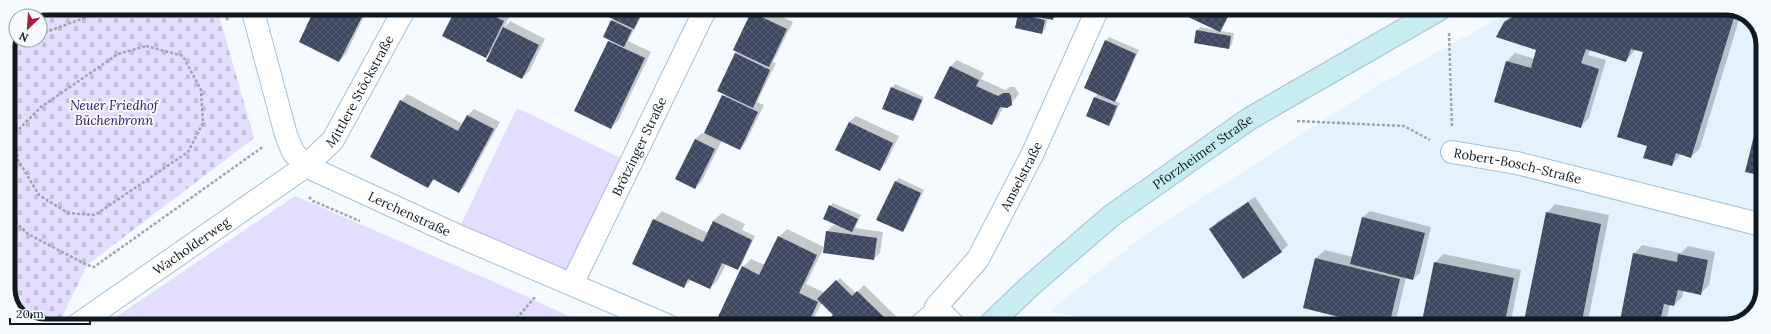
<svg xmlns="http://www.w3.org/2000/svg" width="1771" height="334" font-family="Lora,serif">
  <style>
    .built { fill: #e3f2fc }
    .grass { fill: #e3ddff }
    .cemetery { fill: url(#cemetery-stones) }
    .shadow { fill: #0003 }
    .building { fill: url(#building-cross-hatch) }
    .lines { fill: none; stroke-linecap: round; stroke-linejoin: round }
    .service-casing { stroke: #a3c1d6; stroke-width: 16 }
    .minor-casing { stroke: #a3c1d6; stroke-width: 24 }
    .secondary-casing { stroke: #a3c1d6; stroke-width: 24 }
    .path { stroke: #9da5aa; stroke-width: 2.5; stroke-dasharray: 3 2; stroke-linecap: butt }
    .service { stroke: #fff; stroke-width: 14 }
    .minor { stroke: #fff; stroke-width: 22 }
    .secondary { stroke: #c7ecf2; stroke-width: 22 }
    .labels { text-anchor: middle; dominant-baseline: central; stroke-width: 4; stroke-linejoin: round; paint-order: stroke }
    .street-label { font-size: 13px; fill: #0e1921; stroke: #f4fafe }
    .park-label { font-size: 13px; font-style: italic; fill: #360a72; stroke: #f4fafe }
    .rim { fill: none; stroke: #0e1921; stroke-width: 5 }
  </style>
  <defs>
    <pattern id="cemetery-stones" width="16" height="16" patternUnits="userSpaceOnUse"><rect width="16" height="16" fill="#e3ddff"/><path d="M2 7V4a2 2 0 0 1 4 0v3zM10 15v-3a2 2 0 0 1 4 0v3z" fill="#c2bdda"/></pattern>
    <pattern id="building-cross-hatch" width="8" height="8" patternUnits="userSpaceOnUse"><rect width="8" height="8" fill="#3e4861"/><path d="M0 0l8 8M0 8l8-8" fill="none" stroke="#565f73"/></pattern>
  </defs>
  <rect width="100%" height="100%" fill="#f4fafe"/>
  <path class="built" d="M1515,9H1733L1754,21L1763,41L1762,296L1750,317L1726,326H1128L1050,311L1143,236L1375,87Z"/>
  <path class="grass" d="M517,108L631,163L572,284L456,235Z
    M295,196L519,293L590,326L104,325Z"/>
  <path class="cemetery" d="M45,8H217L254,138L87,265L61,319L52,325H38L19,315L8,293V45L16,26V40H40V16H26Z"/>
  <path class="shadow" d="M316,8H368L346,54L339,61Z
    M457,8H497L510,15L504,28L510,21L545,39L529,72L522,78L492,50L486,57Z
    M601,8H646L628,41L651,52L618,121L611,127L576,110L610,40L612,21L614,19Z
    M756,8H763L793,22L773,62L776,63L757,102L764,105L746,142L740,149L722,140L702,181L695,188V139L702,133L705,134L725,94L735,53L738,51L735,49L752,12Z
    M1027,8H1057L1056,16L1052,19L1048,18L1045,29L1042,33L1019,15L1022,11L1026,12Z
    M1191,8H1233L1221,31L1234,33L1232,44L1229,48L1197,31L1200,27L1216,30Z
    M1521,9H1733L1741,13L1700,148L1691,157L1681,154L1672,165L1648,146L1644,52L1636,49L1626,61L1591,49L1588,55L1606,60L1589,118L1580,127L1507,61L1515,53L1535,59L1537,50L1504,22L1514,13Z
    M1109,37L1139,50L1118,97L1115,101L1120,103L1112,121L1108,124L1087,116L1095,97L1099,93L1106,41Z
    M957,60L984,73L981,79L1005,90L1010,87H1015L1019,94L1009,106L1003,107L998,118L992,124L935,98L951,66Z
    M895,84L924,97L916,117L912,120L892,88Z
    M407,94L463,124L468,115L474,109L500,122L465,186L459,192L435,179L428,187L401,101Z
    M856,116L899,136L886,163L880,170L849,122Z
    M899,178L924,190L906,228L903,231L896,181Z
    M1255,197L1288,245L1281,252L1210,229L1217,222Z
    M833,203L861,215L855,228L883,232L880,253L874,259L827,232L833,225L839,226L830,206Z
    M1555,204L1609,215L1587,326H1525L1547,213Z
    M662,211L708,233L713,221L722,213L745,224L742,230L755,236L741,266L737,269L726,264L718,280L710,288L691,280L684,287L654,220Z
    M1370,211L1431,227L1420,273L1413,279L1406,277L1396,320L1390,326H1380L1304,307L1316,258L1325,250L1353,257L1363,217Z
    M787,229L824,247L806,284L825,293L840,278L856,293L864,285L900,320L894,326H838L850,299L822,302L810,326H733L743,267L751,259L765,265L779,237Z
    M1642,245L1681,253L1688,246L1715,252L1709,285L1700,294L1684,290L1682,297L1674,305L1670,304L1665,326H1620L1634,254Z
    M1443,254L1521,270L1510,326H1422L1435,263Z
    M9,279L18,283L11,299L8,293Z"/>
  <path class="building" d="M315,8H349L363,15L339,62L299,42Z
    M456,8H478L504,21L486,58L442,36Z
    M600,8H644L634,29L598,12Z
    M766,8H786L782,16Z
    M1026,8H1055L1053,20L1025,14Z
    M1140,8H1157L1154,15Z
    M1190,8H1232L1220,32L1186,16Z
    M1526,9H1733L1736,11L1691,158L1676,153L1672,166L1643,158L1647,146L1617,137L1643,52L1631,49L1626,62L1586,49L1581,63L1599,69L1581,128L1494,102L1506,61L1531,68L1536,50L1496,37L1504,22Z
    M751,12L787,29L769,67L733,50Z
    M1018,14L1045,20L1042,34L1015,28Z
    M611,20L632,30L624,47L603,37Z
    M503,27L539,45L522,79L486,61Z
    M1196,30L1231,36L1229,49L1194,43Z
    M1105,40L1136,54L1115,102L1084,88Z
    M608,41L645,58L611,129L574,111Z
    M735,53L770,70L753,108L717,91Z
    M950,66L979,80L976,86L998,96L1003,93H1009L1011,96L1012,105L1007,108L1000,107L992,125L934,98Z
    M891,87L922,100L913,121L882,109Z
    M722,95L758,112L740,150L704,133Z
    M1094,97L1117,106L1109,126L1086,116Z
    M400,100L458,131L467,115L494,129L459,193L433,179L428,188L370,157Z
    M1762,103L1763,104V176L1745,172Z
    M849,122L893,143L880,171L835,150Z
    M695,139L715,149L695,189L675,179Z
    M895,181L921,193L903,232L876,220Z
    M1248,202L1282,252L1243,279L1209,229Z
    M829,205L858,219L852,232L823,219Z
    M1546,212L1601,224L1581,326H1523Z
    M1362,217L1425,233L1413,280L1350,264Z
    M653,219L703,242L713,221L752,240L738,270L722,263L710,289L688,279L684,288L632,264Z
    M826,231L877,238L874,260L823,253Z
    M778,236L817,255L799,293L818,302L807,326H731L717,319L742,266L759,275Z
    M1633,253L1677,262L1678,254L1708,260L1701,295L1678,290L1674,306L1664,304L1659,326H1619Z
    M1315,258L1400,279L1389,326H1375L1303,308Z
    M1434,262L1514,278L1504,326H1421Z
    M836,280L852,296L857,291L893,326H837L830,318L833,315L817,299Z"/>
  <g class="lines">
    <g class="service-casing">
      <path id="service" d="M913,326L936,307"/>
    </g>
    <g class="minor-casing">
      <g id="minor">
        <path id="s1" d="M252,8L286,135L293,152L306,166L456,235L669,326"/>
        <path id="s2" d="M1452,152L1517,163L1762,225"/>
        <path id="s3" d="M572,284L706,8"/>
        <path id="s4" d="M77,325L306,166L333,140L405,8"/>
        <path id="s5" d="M955,326L936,307L978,259L1032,155L1098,8"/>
      </g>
    </g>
    <g class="secondary-casing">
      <g id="secondary">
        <path id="s6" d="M988,326L1030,286L1111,216L1249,119L1440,9"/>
      </g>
    </g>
    <path class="path" d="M223,8L228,21
      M40,30L46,32L87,17L98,8
      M1449,33L1452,128
      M146,46L183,56L201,90L203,123L188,152L95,215L68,213L39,195L18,160L14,134L41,107L118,54Z
      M1297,121L1404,126L1430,140
      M8,132L14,134
      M309,197L313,201L360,221
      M8,215L28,234L87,265L94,267L264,146
      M510,326L536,296"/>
    <use href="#service" class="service"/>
    <use href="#minor" class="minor"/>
    <use href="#secondary" class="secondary"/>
  </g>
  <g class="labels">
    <g class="street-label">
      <text stroke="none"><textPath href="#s4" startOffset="372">Mittlere Stöckstraße</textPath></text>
      <text stroke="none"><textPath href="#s3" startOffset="153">Brötzinger Straße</textPath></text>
      <text stroke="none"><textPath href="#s6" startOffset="277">Pforzheimer Straße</textPath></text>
      <text stroke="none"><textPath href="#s2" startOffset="67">Robert-Bosch-Straße</textPath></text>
      <text stroke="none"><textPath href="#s5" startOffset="184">Amselstraße</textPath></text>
      <text stroke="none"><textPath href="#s1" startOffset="283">Lerchenstraße</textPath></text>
      <text stroke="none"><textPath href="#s4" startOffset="139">Wacholderweg</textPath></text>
    </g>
    <g class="park-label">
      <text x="114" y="105">Neuer Friedhof<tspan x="114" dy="15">Büchenbronn</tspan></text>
    </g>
  </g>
  <path d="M0 0H1771V334H0ZM45 15H1726A30 30 0 0 1 1756 45V289A30 30 0 0 1 1726 319H45A30 30 0 0 1 15 289V45A30 30 0 0 1 45 15Z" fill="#f4fafe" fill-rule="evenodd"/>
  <path class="rim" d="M45 15H1726A30 30 0 0 1 1756 45V289A30 30 0 0 1 1726 319H45A30 30 0 0 1 15 289V45A30 30 0 0 1 45 15Z"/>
  <g transform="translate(28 28) rotate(205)"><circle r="19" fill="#f4fafe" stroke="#98a0a6"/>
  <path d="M0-3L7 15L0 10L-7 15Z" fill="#ae1a3e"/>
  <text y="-6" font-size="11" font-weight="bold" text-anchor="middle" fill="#0e1921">N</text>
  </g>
  <path d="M10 318v6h80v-6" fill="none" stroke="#0e1921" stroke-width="2"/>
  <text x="16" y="318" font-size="12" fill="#0e1921" stroke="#f4fafe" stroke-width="3" paint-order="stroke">20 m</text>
</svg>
